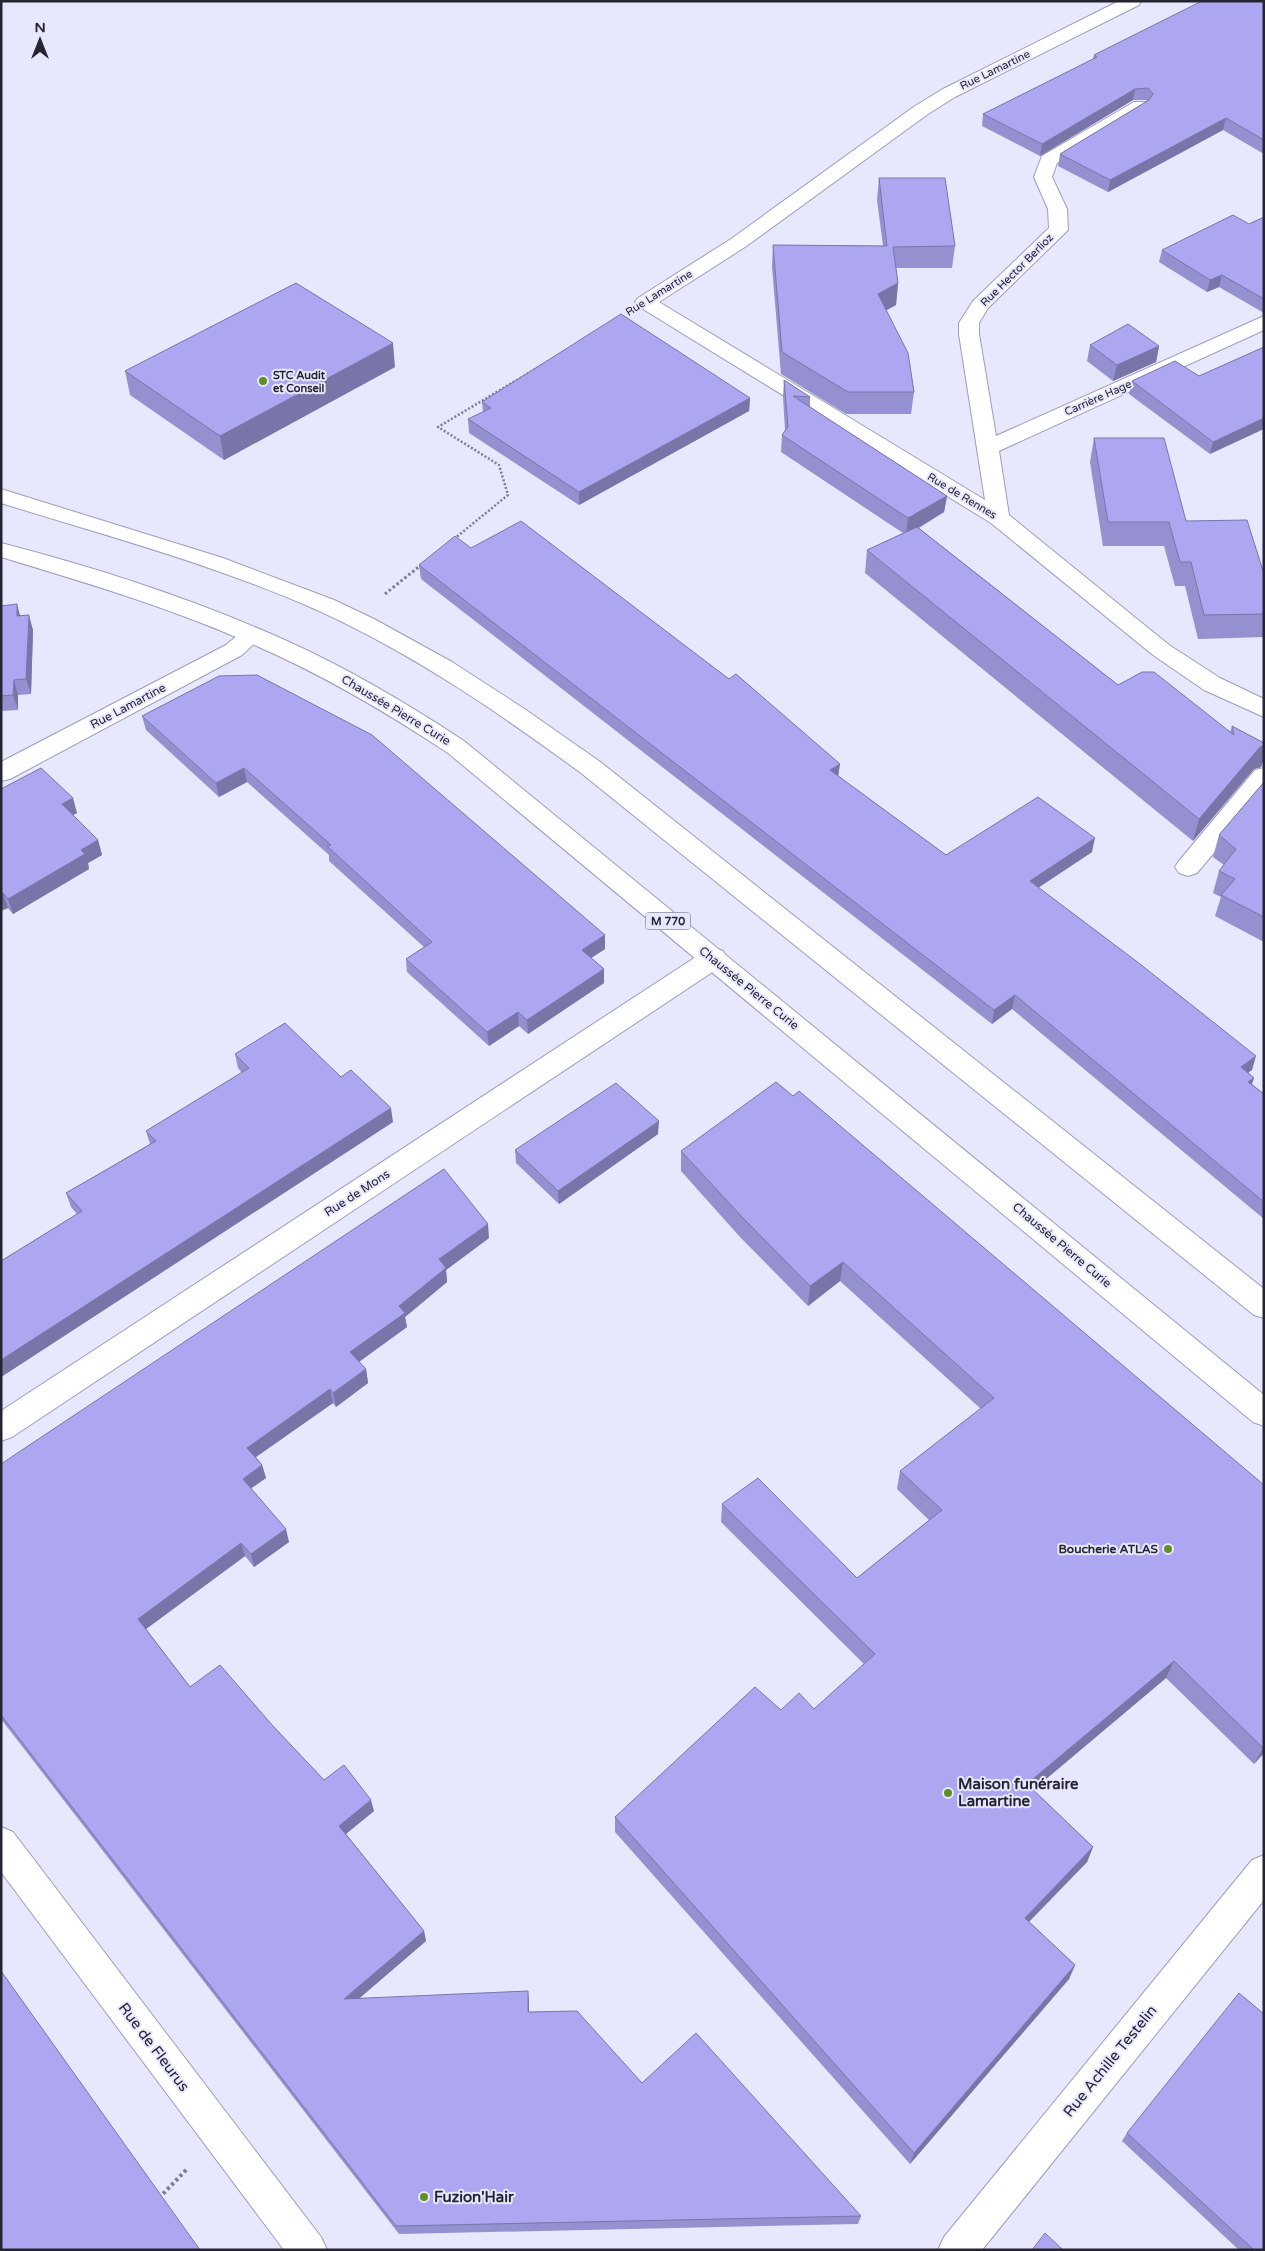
<svg xmlns="http://www.w3.org/2000/svg" width="1265" height="2251" font-family="'Varela Round',sans-serif">
  <style>
    .lines { fill: none; stroke-linecap: round; stroke-linejoin: round }
    .minor-casing { stroke: #9e9cbf; stroke-width: 2 }
    .major-casing { stroke: #9e9cbf; stroke-width: 2 }
    .path-far2 { stroke: #7d7d8e; stroke-width: 2.5; stroke-dasharray: 2 2; stroke-linecap: butt }
    .path-far1 { stroke: #7d7d8e; stroke-width: 3; stroke-dasharray: 2.5 2.5; stroke-linecap: butt }
    .path { stroke: #7d7d8e; stroke-width: 4; stroke-dasharray: 3 3; stroke-linecap: butt }
    .minor { fill: #fff; fill-rule: evenodd }
    .major { fill: #fff; fill-rule: evenodd }
    .wall { fill: #9590d0 }
    .shaded-wall { fill: #7975a9 }
    .building { fill: #ada7f2; stroke: #7975a9 }
    .poi-dot { fill: #608f24; stroke: #e7e7fd; stroke-width: 2 }
    .labels { text-anchor: middle; dominant-baseline: central; stroke-width: 4; stroke-linejoin: round; paint-order: stroke }
    .far-street-label { font-size: 11px; fill: #252532; stroke: #e7e7fd }
    .far-poi-label { font-size: 11px; font-weight: bold; fill: #252532; stroke: #e7e7fd; text-anchor: start }
    .shield { fill: #e7e7fd; stroke: #5f5f6f; stroke-width: 1 }
    .shield-label { font-size: 11px; font-weight: bold; fill: #252532 }
    .street-label { font-size: 12px; fill: #252532; stroke: #e7e7fd }
    .poi-label { font-size: 12px; font-weight: bold; fill: #252532; stroke: #e7e7fd; text-anchor: end }
    .near-poi-label { font-size: 15px; font-weight: bold; fill: #252532; stroke: #e7e7fd; text-anchor: start }
    .near-street-label { font-size: 15px; fill: #252532; stroke: #e7e7fd }
  </style>
  <rect width="100%" height="100%" fill="#e7e7fd"/>
  <g class="lines">
    <g class="minor-casing">
      <path id="minor" d="M1119,1H1141L1139,5L955,97L928,114L745,247L659,302L985,500L959,334V323L973,301L1049,228L1048,209L1034,177L1042,156L1134,102H1146L1149,106L1146,110L1057,163L1052,177L1067,209L1068,230L988,308L979,323V334L996,436L1264,316V330L999,451L1009,515L1169,645L1220,678L1264,699V717L1204,690L1153,655L991,523L638,306L635,302L638,298L731,239L915,106L943,89Z
        M252,627L260,630L263,635L242,655L10,779L1,781V762L226,645L244,630Z
        M1264,768V793L1197,873L1188,876L1179,873L1175,867L1179,861L1255,770Z
        M714,948L723,951L727,958L723,965L12,1437L1,1441V1411L705,951Z
        M1,1827L13,1832L321,2237L327,2250H284L1,1872Z
        M1264,1855V1900L982,2250H938L944,2237L1252,1860Z"/>
    </g>
    <g class="major-casing">
      <path id="major" d="M1,489L223,558L334,600L374,619L452,662L526,710L599,761L1264,1289V1318L1254,1315L581,773C498,712 412,653 317,610C216,565 107,536 1,503Z
        M1,543C98,568 196,600 287,641C349,669 408,704 464,741L1264,1395V1426L1253,1422L448,753C383,710 316,671 245,641C166,606 83,582 1,557Z"/>
    </g>
    <path class="path-far2" d="M454,539L508,495L499,465L438,427L542,365"/>
    <path class="path-far1" d="M385,594L421,565"/>
    <path class="path" d="M159,2198L188,2168"/>
    <use href="#minor" class="minor"/>
    <use href="#major" class="major"/>
  </g>
  <path class="wall" d="M1264,1V154L1223,130L1108,192L1058,166L1060,154L1147,101L1146,100H1133L1040,156L982,126L983,114L1093,59L1094,55Z
    M879,178L955,246L952,268H896L898,283L896,305L886,310L914,392L911,414H846L781,374L772,267L773,245L883,246L877,200Z
    M1264,217V313L1219,287L1207,292L1159,262L1162,250L1249,224Z
    M1090,345L1159,346L1156,362L1113,381L1087,361Z
    M1264,347L1210,454L1129,394L1132,381L1199,376Z
    M395,367L224,460L130,395L125,371Z
    M784,380L810,397V407L947,496L944,512L919,528L1118,685L1230,732L1232,726L1264,743V758L1261,767L1254,769L1193,841L865,573L867,550L903,533L781,452L782,435L785,430L783,397Z
    M750,398L749,411L579,505L469,433L468,419L483,412L482,402Z
    M1094,438L1186,521L1264,571V637L1198,639L1185,586H1175L1164,546H1103L1090,462Z
    M471,548L838,776L946,855L1092,852L1038,888L1252,1070L1248,1072L1254,1078L1252,1084L1264,1094V1219L1012,1009L992,1024L421,579L419,565Z
    M1,606L20,615L33,630L31,694L18,695V710L1,711Z
    M142,716L605,935V949L591,958L604,969V983L528,1034L519,1026L489,1046L407,972L406,959L424,947L329,861V855L247,782L219,797L146,730Z
    M1264,782V942L1215,916L1221,897L1213,893L1219,871L1224,865L1213,857L1219,835Z
    M1,789L77,813L73,815L98,840L102,855L88,863L89,869L13,914L8,908L1,911Z
    M235,1054L341,1077L393,1122L1,1377V1261L77,1214L71,1207L66,1193L150,1144L146,1131L242,1073L238,1068Z
    M658,1134L559,1204L516,1163L515,1150Z
    M681,1151L1264,1485V1753L1254,1764L1166,1678L1033,1790L1093,1847L1087,1862L1029,1922L1075,1965L1069,1979L910,2164L615,1832V1817L781,1710L814,1709L864,1664L721,1522L722,1504L857,1578L929,1520L897,1489L900,1471L981,1409L840,1281L808,1306L740,1237L681,1171Z
    M489,1238L446,1270L447,1282L405,1317L407,1327L359,1362L366,1369L368,1383L336,1407L333,1403L256,1457L262,1465L266,1478L251,1488L289,1542L254,1567L245,1556L146,1629L190,1687L273,1726L324,1780L374,1811L346,1834L424,1931L426,1941L359,1998L529,2001V2012L642,2083L861,2216L858,2224L399,2234L1,1719V1464Z
    M1127,2133L1264,2250H1239L1122,2141Z"/>
  <path class="shaded-wall" d="M1135,89L1133,100L1040,156L1042,144Z
    M1226,118L1223,130L1108,192L1110,180Z
    M1222,275L1219,287L1207,292L1210,280Z
    M898,283L896,305L876,316L878,294Z
    M393,343L395,367L224,460L220,436Z
    M1159,346L1156,362L1113,381L1117,365Z
    M750,398L749,411L579,505V492Z
    M1264,418V429L1210,454L1213,442Z
    M947,496L944,512L906,535L908,518Z
    M17,604L21,619L17,616Z
    M29,615L33,630L31,694L26,679Z
    M14,680L18,695V710L13,695Z
    M1264,746V758L1261,767L1254,769L1193,841L1199,819L1260,747Z
    M840,764L838,778L830,770Z
    M244,768L247,782L219,797L216,783Z
    M73,798L77,813L66,819L62,804Z
    M1095,838L1092,852L1027,895L1030,881Z
    M98,840L102,855L88,863L89,869L13,914L8,899L81,850Z
    M3,893L8,908L1,911V894Z
    M605,935V949L582,964V950Z
    M604,969V983L528,1034L527,1020Z
    M1015,995L1012,1009L992,1024L994,1010Z
    M518,1012L519,1026L489,1046L487,1032Z
    M1256,1056L1252,1070L1237,1080L1241,1067Z
    M1254,1078L1249,1091L1248,1082Z
    M391,1108L393,1122L1,1377V1360Z
    M659,1121L658,1134L559,1204L558,1191Z
    M488,1224L489,1238L446,1270L447,1282L405,1317L407,1327L353,1366L350,1352L399,1306L439,1259Z
    M843,1262L840,1281L808,1306L810,1286Z
    M366,1369L368,1383L336,1407L333,1393Z
    M330,1389L333,1403L250,1461L247,1448Z
    M262,1465L266,1478L246,1492L243,1479Z
    M286,1529L289,1542L254,1567L251,1554Z
    M241,1543L245,1556L142,1632L138,1619Z
    M1174,1661L1166,1678L1021,1800L1027,1784Z
    M1264,1747V1753L1254,1764L1263,1748Z
    M371,1800L374,1811L342,1837L339,1826Z
    M1093,1847L1087,1862L1019,1932L1025,1918Z
    M424,1931L426,1941L347,2009L344,1999Z
    M1075,1965L1069,1979L910,2164L914,2153Z
    M528,1991L529,2001V2022L528,2012Z"/>
  <path class="building" d="M1202,1H1264V140L1226,118L1110,180L1060,154L1149,100L1153,94L1148,88L1135,89L1042,144L983,114L1097,57L1094,55Z
    M879,178H945L955,246L893,247L898,283L878,294L908,353L914,392H848L782,352L773,245L887,246Z
    M1233,215L1249,224L1264,217V299L1222,275L1210,280L1162,250Z
    M296,283L393,343L220,436L125,371Z
    M621,314L750,398L579,492L468,419L491,408L482,402Z
    M1128,324L1159,346L1117,365L1090,345Z
    M1264,347V418L1213,442L1132,381L1175,361L1199,376Z
    M784,380L810,397L793,396L947,496L908,518L782,435L788,427Z
    M1094,438H1164L1186,521L1247,520L1263,571H1264V614L1204,615L1191,562H1180L1169,522H1108Z
    M521,521L729,679L736,674L840,764L830,770L946,855L1038,797L1095,838L1030,881L1140,964L1256,1056L1241,1067L1254,1078L1248,1082L1264,1094V1202L1015,995L994,1010L419,565L455,536L471,548Z
    M917,527L1118,685L1142,672H1154L1234,735L1232,726L1264,743V746L1260,747L1199,819L867,550Z
    M17,604V616L29,615L26,679L14,680L13,695L1,696V606Z
    M257,675L372,735L605,935L582,950L604,969L527,1020L518,1012L487,1032L406,959L432,942L327,846L331,845L244,768L216,783L142,716L219,676Z
    M41,768L73,798L62,804L98,840L81,850L85,854L8,899L3,893L1,894V789Z
    M1264,782V917L1221,895L1235,879L1219,871L1236,849L1219,835Z
    M285,1023L341,1077L351,1070L391,1108L1,1360V1261L82,1211L66,1193L156,1141L146,1131L249,1068L235,1054Z
    M776,1082L793,1096L799,1091L1264,1485V1747L1263,1748L1174,1661L1027,1784L1093,1847L1025,1918L1075,1965L914,2153L615,1817L755,1687L781,1710L799,1693L814,1709L875,1654L722,1504L758,1478L857,1578L942,1510L900,1471L994,1398L843,1262L810,1286L742,1217L681,1151Z
    M616,1083L659,1121L558,1191L515,1150Z
    M444,1169L488,1224L439,1259L446,1268L399,1306L405,1313L350,1352L366,1369L333,1393L330,1389L247,1448L262,1465L243,1479L286,1529L251,1554L241,1543L138,1619L190,1687L220,1665L273,1726L324,1780L344,1765L371,1800L339,1826L424,1931L344,1999L528,1991V2012L577,2011L642,2083L696,2033L861,2216L396,2226L1,1715V1464Z
    M1,1971L200,2250H1Z
    M1239,1993L1264,2014V2250H1254L1127,2133Z
    M1045,2233L1063,2250H1032Z"/>
  <g class="poi-dot">
    <circle cx="263" cy="381" r="5"/>
    <circle cx="1168" cy="1549" r="5"/>
    <circle cx="948" cy="1793" r="5"/>
    <circle cx="424" cy="2197" r="5"/>
  </g>
  <g class="labels">
    <g class="far-street-label">
      <text transform="translate(995 70) rotate(-26)">Rue Lamartine</text>
      <text transform="translate(1017 270) rotate(-45)">Rue Hector Berlioz</text>
      <text transform="translate(659 293) rotate(-32)">Rue Lamartine</text>
      <text transform="translate(1098 398) rotate(-24)">Carrière Hage</text>
      <text transform="translate(962 496) rotate(31)">Rue de Rennes</text>
    </g>
    <g class="far-poi-label">
      <text x="273" y="375">STC Audit<tspan x="273" dy="13">et Conseil</tspan></text>
    </g>
    <rect class="shield" x="645.5" y="912.5" width="45" height="17" rx="4"/>
    <g class="shield-label">
      <text x="668" y="921">M 770</text>
    </g>
    <g class="street-label">
      <text transform="translate(128 706) rotate(-28)">Rue Lamartine</text>
      <text transform="translate(396 710) rotate(31)">Chaussée Pierre Curie</text>
      <text transform="translate(749 988) rotate(39)">Chaussée Pierre Curie</text>
      <text transform="translate(357 1193) rotate(-33)">Rue de Mons</text>
      <text transform="translate(1062 1245) rotate(40)">Chaussée Pierre Curie</text>
    </g>
    <g class="poi-label">
      <text x="1158" y="1549">Boucherie ATLAS</text>
    </g>
    <g class="near-poi-label">
      <text x="958" y="1784">Maison funéraire<tspan x="958" dy="17">Lamartine</tspan></text>
      <text x="434" y="2197">Fuzion'Hair</text>
    </g>
    <g class="near-street-label">
      <text transform="translate(154 2047) rotate(53)">Rue de Fleurus</text>
      <text transform="translate(1110 2061) rotate(-51)">Rue Achille Testelin</text>
    </g>
  </g>
  <rect width="1265" height="2251" fill="none" stroke="#252532" stroke-width="5"/>
  <g transform="translate(40 40)" stroke="#e7e7fd" stroke-width="4" paint-order="stroke">
  <path d="M0-4L9 19L0 12L-9 19Z" fill="#252532"/>
  <text y="-8" font-size="14" font-weight="bold" text-anchor="middle" fill="#252532">N</text>
  </g>
</svg>
